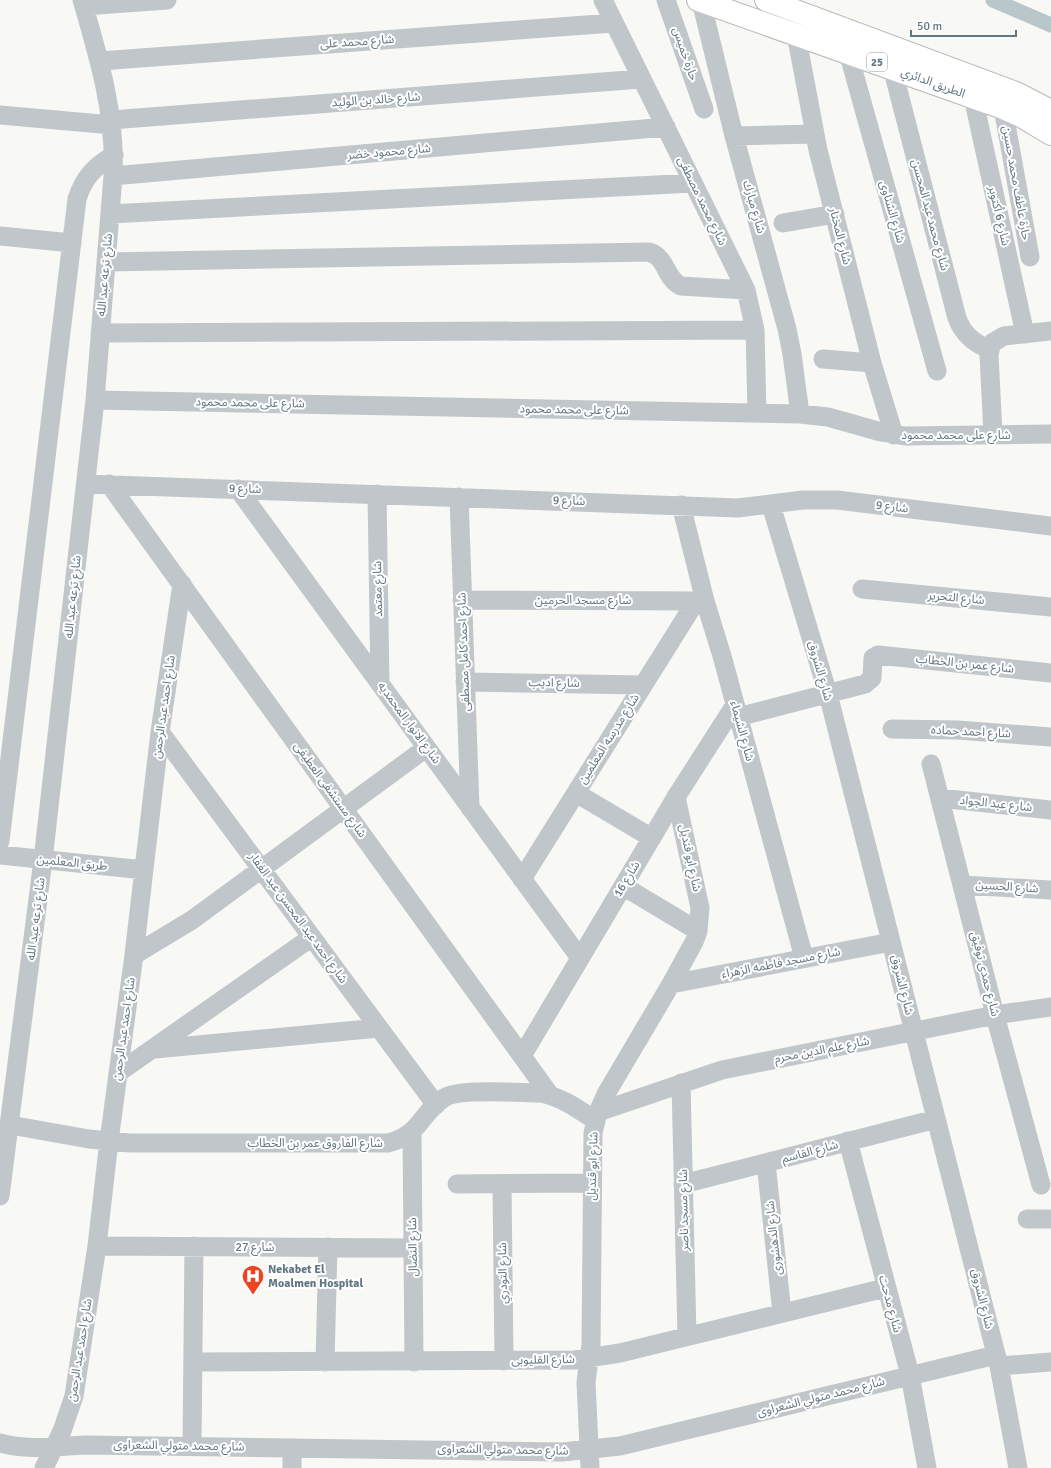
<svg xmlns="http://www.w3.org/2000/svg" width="1051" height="1468" font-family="Signika,'Noto Sans Arabic',sans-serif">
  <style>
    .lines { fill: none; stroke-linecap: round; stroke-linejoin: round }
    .canal { stroke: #b9c7cb; stroke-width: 15 }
    .highway-casing { stroke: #b4b9bc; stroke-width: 24 }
    .minor { stroke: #c1c6ca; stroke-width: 19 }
    .highway { stroke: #fff; stroke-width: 22 }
    .labels { text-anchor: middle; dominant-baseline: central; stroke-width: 4; stroke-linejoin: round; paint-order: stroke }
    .shield { fill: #fff; stroke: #919fa8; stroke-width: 1 }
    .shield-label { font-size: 11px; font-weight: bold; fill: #627682 }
    .street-label { font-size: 12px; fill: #627682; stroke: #fff }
    .poi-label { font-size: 12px; font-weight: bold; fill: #627682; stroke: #fff; text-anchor: start }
  </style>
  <rect width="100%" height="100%" fill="#f8f8f5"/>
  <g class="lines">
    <path class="canal" d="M993,0L1051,25"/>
    <g class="highway-casing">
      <path id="highway" d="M698,0L1003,108L1021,116L1051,134
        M766,0L1016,93L1051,111"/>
    </g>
    <path class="minor" d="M603,0L746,290L755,330L757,413
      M666,0L704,109
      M701,1L734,136L787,329L792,354L800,414
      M84,6L167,0
      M796,34L818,150L872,363L894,435
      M848,52L937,371
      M100,61L613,23
      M892,67L957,318C963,334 973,343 989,349
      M973,97L1025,334
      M1003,108L1030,257
      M0,115L112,125
      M111,120L641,79
      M734,136L814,134
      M113,176L666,127
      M110,214L693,183
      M783,223L835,214
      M0,236L72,243
      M106,262L649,252C667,257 665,279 681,286L746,290
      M100,333L755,330
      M823,359L872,363
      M95,400L800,414L828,417L881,432L905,436L1051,434
      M993,435L989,354L992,343L1004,336L1051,331
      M86,484L738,508L803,500H837L1051,526
      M109,484L550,1095
      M238,489L580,958
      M377,494L380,684
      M459,497L470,808
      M681,505L705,601L722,656L804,958
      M771,505L828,694L999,1366L1018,1468
      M862,589L1051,607
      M462,600L705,601
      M465,682L643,685
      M738,717L865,684L872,678L873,658L878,655L1051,673
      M892,729L957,730L1051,737
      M160,732L436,1105
      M931,764L995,1015L1041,1185
      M576,793L652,838
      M940,798L1051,810
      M0,841L77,199C84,177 95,166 114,155
      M0,855L144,870
      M522,879L696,601
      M962,885L1051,890
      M623,886L698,931
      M134,955L192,920L426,748
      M671,984L891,942
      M155,1049L379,1028
      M522,1056L676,797L735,705
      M118,1073L312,937
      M681,1083L687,1336
      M598,1112L722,1070L995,1015L1051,1007
      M10,1125L89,1139L130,1143H388C421,1135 420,1113 444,1098C458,1088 520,1093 540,1093C562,1097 578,1109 596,1121
      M412,1132L414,1362
      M848,1141L910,1375L927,1468
      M766,1163L782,1313
      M457,1184L592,1183
      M502,1184L504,1361
      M683,1184L936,1119
      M0,1196L43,860L95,400L113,176C116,115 99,58 82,0
      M1027,1219H1051
      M97,1246L413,1248
      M193,1362L575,1360L620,1353L885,1288
      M325,1362L328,1247
      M999,1366L1051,1362
      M0,1443C29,1451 57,1446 86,1445L562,1452L620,1446L996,1355
      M192,1446L194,1246
      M44,1468L62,1431L74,1396L97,1246L109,1141L134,955L160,732L182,584
      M292,1468V1448
      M590,1468L586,1382L591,1345L593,1133L598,1112L606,1094L671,984L694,942L698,931L700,908L676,797"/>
    <use href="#highway" class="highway"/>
  </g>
  <defs>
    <g id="hospital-pin" transform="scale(1.15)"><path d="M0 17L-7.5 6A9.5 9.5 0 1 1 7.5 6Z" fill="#eb4423" stroke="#fff"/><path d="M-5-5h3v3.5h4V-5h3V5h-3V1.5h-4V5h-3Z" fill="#fff"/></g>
  </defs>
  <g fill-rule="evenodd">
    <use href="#hospital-pin" x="253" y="1276"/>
  </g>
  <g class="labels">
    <rect class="shield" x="867" y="53" width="20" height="18" rx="3"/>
    <g class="shield-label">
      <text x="877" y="62">25</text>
    </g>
    <g class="street-label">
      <text transform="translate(357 42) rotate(-4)">شارع محمد على</text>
      <text transform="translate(685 54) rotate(71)">حارة خميس</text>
      <text transform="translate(933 83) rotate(20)">الطريق الدائري</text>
      <text transform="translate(376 100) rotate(-4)">شارع خالد بن الوليد</text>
      <text transform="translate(389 152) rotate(-5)">شارع محمود خضر</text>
      <text transform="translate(1016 183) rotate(80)">حارة عاطف محمد حسين</text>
      <text transform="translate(702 201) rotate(64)">شارع محمد مصطفى</text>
      <text transform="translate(754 207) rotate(74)">شارع مبارك</text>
      <text transform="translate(892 212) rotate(74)">شارع الشناوى</text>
      <text transform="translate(930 215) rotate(75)">شارع محمد عبد المحسن</text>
      <text transform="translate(999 216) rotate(77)">شارع 6 أكتوبر</text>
      <text transform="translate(840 236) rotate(76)">شارع المختار</text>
      <text transform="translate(105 275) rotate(-85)">شارع ترعه عبد الله</text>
      <text transform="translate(250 403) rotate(1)">شارع على محمد محمود</text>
      <text transform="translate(574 410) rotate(1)">شارع على محمد محمود</text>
      <text x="956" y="435">شارع على محمد محمود</text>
      <text transform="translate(245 489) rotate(2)">شارع 9</text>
      <text transform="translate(569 501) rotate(2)">شارع 9</text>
      <text transform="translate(892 507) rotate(7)">شارع 9</text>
      <text transform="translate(378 589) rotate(-91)">شارع معتمد</text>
      <text transform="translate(73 597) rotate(-84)">شارع ترعه عبد الله</text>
      <text transform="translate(956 598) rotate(5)">شارع التحرير</text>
      <text x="583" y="600">شارع مسجد الحرمين</text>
      <text transform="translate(464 652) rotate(-92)">شارع احمد كامل مصطفى</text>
      <text transform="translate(965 664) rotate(6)">شارع عمر بن الخطاب</text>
      <text transform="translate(820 671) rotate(74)">شارع الشروق</text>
      <text transform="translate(554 683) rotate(1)">شارع اديب</text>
      <text transform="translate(164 707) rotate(-82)">شارع احمد عبد الرحمن</text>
      <text transform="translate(409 723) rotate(54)">شارع الانوار المحمديه</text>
      <text transform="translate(742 731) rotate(75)">شارع الشيماء</text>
      <text transform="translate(971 732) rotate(3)">شارع احمد حماده</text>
      <text transform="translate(609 739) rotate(-58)">شارع مدرسه المعلمين</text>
      <text transform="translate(330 790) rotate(54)">شارع مستشفى العطيفى</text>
      <text transform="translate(996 804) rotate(6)">شارع عبد الجواد</text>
      <text transform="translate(690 858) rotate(78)">شارع ابو قنديل</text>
      <text transform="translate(72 863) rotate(6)">طريق المعلمين</text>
      <text transform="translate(627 879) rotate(-59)">شارع 16</text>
      <text transform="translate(1007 887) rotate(4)">شارع الحسين</text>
      <text transform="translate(298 918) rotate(54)">شارع احمد عبد المحسن عبد الغفار</text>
      <text transform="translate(36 919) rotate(-83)">شارع ترعه عبد الله</text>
      <text transform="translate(781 963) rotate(-11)">شارع مسجد فاطمه الزهراء</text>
      <text transform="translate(985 974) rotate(76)">شارع حمدى توفيق</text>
      <text transform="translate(902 985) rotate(76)">شارع الشروق</text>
      <text transform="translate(124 1029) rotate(-82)">شارع احمد عبد الرحمن</text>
      <text transform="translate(822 1050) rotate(-11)">شارع علم الدين محرم</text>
      <text x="315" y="1143">شارع الفاروق عمر بن الخطاب</text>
      <text transform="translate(810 1152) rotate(-15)">شارع القاسم</text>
      <text transform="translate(593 1166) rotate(-88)">شارع ابو قنديل</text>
      <text transform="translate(684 1210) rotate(-91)">شارع مسجد ناصر</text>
      <text transform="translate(774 1238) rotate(-96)">شارع الدهشورى</text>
      <text x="255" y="1247">شارع 27</text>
      <text transform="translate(413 1247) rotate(-91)">شارع النضال</text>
      <text transform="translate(503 1273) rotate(-91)">شارع التودري</text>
      <text transform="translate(982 1299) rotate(76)">شارع الشروق</text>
      <text transform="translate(890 1304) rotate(75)">شارع مدحت</text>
      <text transform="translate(80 1350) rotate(-81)">شارع احمد عبد الرحمن</text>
      <text transform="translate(543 1360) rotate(-1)">شارع القليوبى</text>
      <text transform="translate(821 1397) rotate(-14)">شارع محمد متولي الشعراوى</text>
      <text transform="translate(179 1446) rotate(1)">شارع محمد متولي الشعراوى</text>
      <text transform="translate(503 1450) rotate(1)">شارع محمد متولي الشعراوى</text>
    </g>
    <g class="poi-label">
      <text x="268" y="1269">Nekabet El<tspan x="268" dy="14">Moalmen Hospital</tspan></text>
    </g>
  </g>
  <path d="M911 30v6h105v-6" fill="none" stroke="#627682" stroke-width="2"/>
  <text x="917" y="30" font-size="12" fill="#627682" stroke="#ffffff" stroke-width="3" paint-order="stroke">50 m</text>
</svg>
